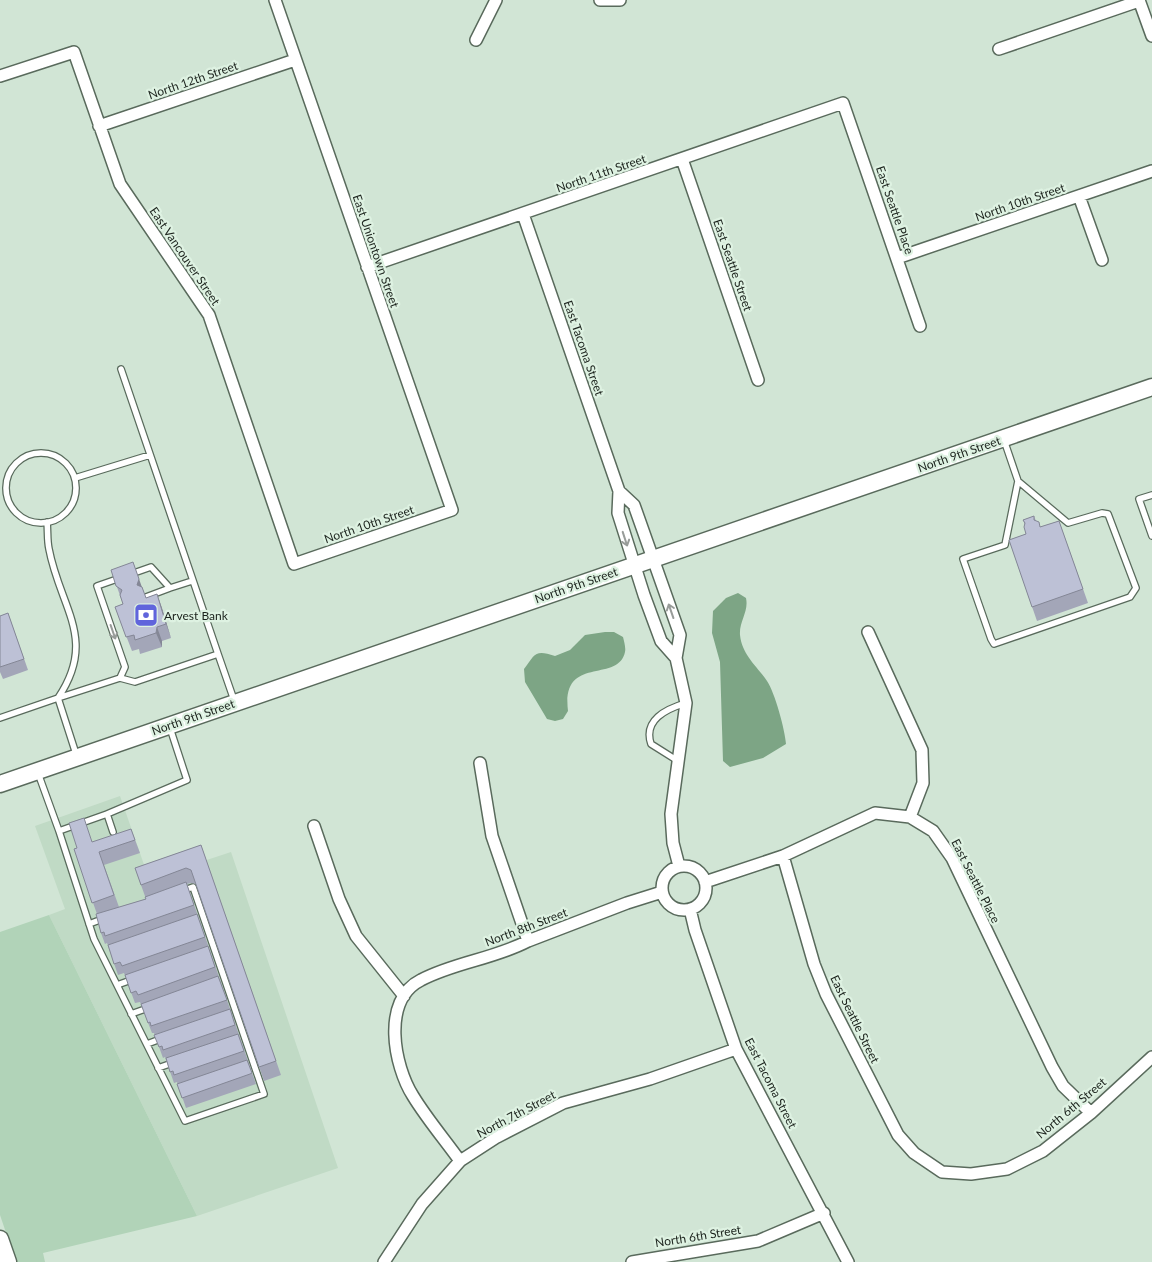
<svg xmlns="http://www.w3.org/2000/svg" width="1152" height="1262" font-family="Lato,sans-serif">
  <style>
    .built { fill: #c0dac5 }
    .green { fill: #b1d3b8 }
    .water { fill: #7da585 }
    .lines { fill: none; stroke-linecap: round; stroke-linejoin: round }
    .service-casing { stroke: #596a5c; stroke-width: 8 }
    .minor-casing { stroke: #596a5c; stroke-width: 14 }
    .secondary-casing { stroke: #596a5c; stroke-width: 19 }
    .service { stroke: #fff; stroke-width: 5.5 }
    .minor { stroke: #fff; stroke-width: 11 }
    .secondary { stroke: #fff; stroke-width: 16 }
    .wall { fill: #a3a6b8 }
    .shaded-wall { fill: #848796 }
    .building { fill: #bdc1d6; stroke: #848796 }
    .oneway { stroke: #989c99 }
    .labels { text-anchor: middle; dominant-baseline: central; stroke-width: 4.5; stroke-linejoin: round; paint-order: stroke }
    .street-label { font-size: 12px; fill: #1b221c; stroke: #def2e2 }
    .poi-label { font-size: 12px; fill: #1b221c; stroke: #def2e2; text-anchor: start }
  </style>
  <rect width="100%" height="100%" fill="#d1e5d5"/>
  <path class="built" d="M120,796L149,879L231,852L338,1168L197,1216L49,915L65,909L35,826Z"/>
  <path class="green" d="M49,915L197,1216L43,1253L45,1262H16L0,1215V932Z"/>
  <path class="water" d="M738,593L746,598C749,612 739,621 740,635C742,655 757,666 767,681C775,693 785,730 786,744L763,758L730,767L723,761L720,662L712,633L713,611L726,598Z
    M605,632H614L623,637C624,641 626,648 625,652C618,684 561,654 568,711L563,719L555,721L547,719L525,682L524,669C535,654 535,649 555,656L570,650L585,635Z"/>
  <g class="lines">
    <g class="service-casing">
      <path id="service" d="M121,369L218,654
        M1004,440L1018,481L1005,545L963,559L991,639L994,644L1130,597L1136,588L1108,514L1102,513L1068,523L1018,481
        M6 488a35 35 0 1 1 70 0a35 35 0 1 1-70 0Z
        M75,478L150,455
        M1152,495L1139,499L1152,536
        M47,522C48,531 47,540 49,549C60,608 98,639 58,698
        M131,574L151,567L170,588L192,581
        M120,578L97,586L125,667L120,678
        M146,597L170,588
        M58,698L120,678L135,682L218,654L235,703
        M0,718L58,698L77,757
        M678,761L651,744C643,720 666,709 686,703
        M38,773L59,831L107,814L113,832
        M107,814L187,780L170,728
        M59,831L94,939L185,1121L264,1094L193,887L182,891
        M89,924L105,918
        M117,985L134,979
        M131,1014L148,1008
        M147,1044L163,1038
        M158,1068L175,1062"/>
    </g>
    <g class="minor-casing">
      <path id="minor" d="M600,0H620
        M1139,0L1152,36
        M476,40L496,0
        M999,49L1139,1
        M0,76L74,52L120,184L209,315L294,564L452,510L275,0
        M99,126L295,60
        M682,159L758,380
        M1079,196L1102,260
        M523,214L619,491L618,513L644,595L661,641L676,658
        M897,258L1152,171
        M367,267L843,103L920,326
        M619,491L634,505L680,635L676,658L686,703L671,814L673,843L679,866
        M868,632L922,750L923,783L910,817
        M480,763L492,836L528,941
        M314,826L339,899L356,936L404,996
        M783,856L814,964L826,994L898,1135L914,1153L942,1172L971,1174L1007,1169L1043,1151L1091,1113L1152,1057
        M662 888a22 22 0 1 1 44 0a22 22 0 1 1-44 0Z
        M705,882L783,856L875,813L910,817L933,831L952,858L1052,1067L1063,1086L1091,1113
        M690,909L695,930L736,1049L848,1262
        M460,1161C445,1140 427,1119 413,1096C394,1066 381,1000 421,980C455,962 494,959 528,941L627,903L662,892
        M384,1262L422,1204L460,1161L497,1137L563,1103L650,1079L736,1049
        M632,1262L758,1241L824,1213"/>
    </g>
    <g class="secondary-casing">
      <path id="secondary" d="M0,784L1152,387
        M0,1239L8,1262"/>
    </g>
    <use href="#service" class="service"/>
    <use href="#minor" class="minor"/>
    <use href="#secondary" class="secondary"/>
  </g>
  <path class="wall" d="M1034,516L1036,521L1040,527L1059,521L1088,603L1037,621L1009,540L1026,534L1025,525L1023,520Z
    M111,570L146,598L157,594L171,638L162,641V647L140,654L139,649L132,651L115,607L123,604Z
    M8,613L28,670L3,679L0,672V616Z
    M131,829L140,853L104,865L119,907L146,899L135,868L201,845L281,1075L264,1081L196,884L191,883L187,884L256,1084L186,1108L177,1082L174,1083L165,1057L163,1058L154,1033H152L140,1002L135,1003L124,973L118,975L107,943L105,944L101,933L97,914L74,849Z"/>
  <path class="shaded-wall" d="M133,562L144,593L137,585Z
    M157,594L162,608L171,638L166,624Z
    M157,627L162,641V647L156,633Z"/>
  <path class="building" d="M1034,516V520L1039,522L1040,527L1059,521L1083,589L1032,607L1009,540L1026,534L1024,527L1025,523L1023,520Z
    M133,562L139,579L137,585L142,587L146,598L157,594L166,624L157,627L156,633L135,640L134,635L126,637L115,607L123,604L120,595L122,590L116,586L111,570Z
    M8,613L24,659L0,667V616Z
    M84,818L92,842L131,829L135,840L99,852L114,895L92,903L74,849L77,848L69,823Z
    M201,845L276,1061L259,1067L191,870L186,868L141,885L135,868Z
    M186,882L194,905L105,936L104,932L101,933L96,914L146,899L145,897Z
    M197,914L205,937L122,966L120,962L114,964L108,945Z
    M208,946L215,967L138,995L136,991L131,993L125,975Z
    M218,976L227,1000L151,1026L150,1022L148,1023L141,1004Z
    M230,1009L235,1025L163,1050L162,1046L159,1047L154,1035Z
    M238,1034L244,1051L174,1075L173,1071L170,1072L166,1058Z
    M247,1060L252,1073L250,1074L182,1098L177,1084Z"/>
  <defs><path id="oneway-shaft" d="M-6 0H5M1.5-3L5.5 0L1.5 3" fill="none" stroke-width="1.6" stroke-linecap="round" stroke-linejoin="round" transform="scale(1.25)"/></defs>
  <g class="oneway">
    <use href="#oneway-shaft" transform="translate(625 539) rotate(72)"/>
    <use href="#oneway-shaft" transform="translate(671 611) rotate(-109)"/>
    <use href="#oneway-shaft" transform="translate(113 632) rotate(71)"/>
  </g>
  <defs>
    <g id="bank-square" transform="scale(1.25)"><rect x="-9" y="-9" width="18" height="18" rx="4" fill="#6064dc" stroke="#def2e2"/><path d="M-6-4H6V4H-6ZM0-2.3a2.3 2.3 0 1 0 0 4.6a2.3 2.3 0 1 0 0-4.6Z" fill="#fff"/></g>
  </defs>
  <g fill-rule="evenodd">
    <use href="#bank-square" x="146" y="615"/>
  </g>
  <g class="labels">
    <g class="street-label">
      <text transform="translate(193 80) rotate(-19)">North 12th Street</text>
      <text transform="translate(601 173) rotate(-19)">North 11th Street</text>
      <text transform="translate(1020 202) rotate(-19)">North 10th Street</text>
      <text transform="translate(895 210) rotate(71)">East Seattle Place</text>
      <text transform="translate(376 251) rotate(71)">East Uniontown Street</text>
      <text transform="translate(185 256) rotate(56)">East Vancouver Street</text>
      <text transform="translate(733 265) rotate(71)">East Seattle Street</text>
      <text transform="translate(584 348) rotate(71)">East Tacoma Street</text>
      <text transform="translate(959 454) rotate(-19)">North 9th Street</text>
      <text transform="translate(369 524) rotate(-19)">North 10th Street</text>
      <text transform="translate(576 585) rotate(-19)">North 9th Street</text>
      <text transform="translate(193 717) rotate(-19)">North 9th Street</text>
      <text transform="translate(976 881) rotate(63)">East Seattle Place</text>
      <text transform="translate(526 927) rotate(-21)">North 8th Street</text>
      <text transform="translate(855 1019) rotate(64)">East Seattle Street</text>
      <text transform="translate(771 1083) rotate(63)">East Tacoma Street</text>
      <text transform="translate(1071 1108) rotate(-40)">North 6th Street</text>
      <text transform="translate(516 1114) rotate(-28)">North 7th Street</text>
      <text transform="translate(698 1236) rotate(-9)">North 6th Street</text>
    </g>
    <g class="poi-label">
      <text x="164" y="615">Arvest Bank</text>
    </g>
  </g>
</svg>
